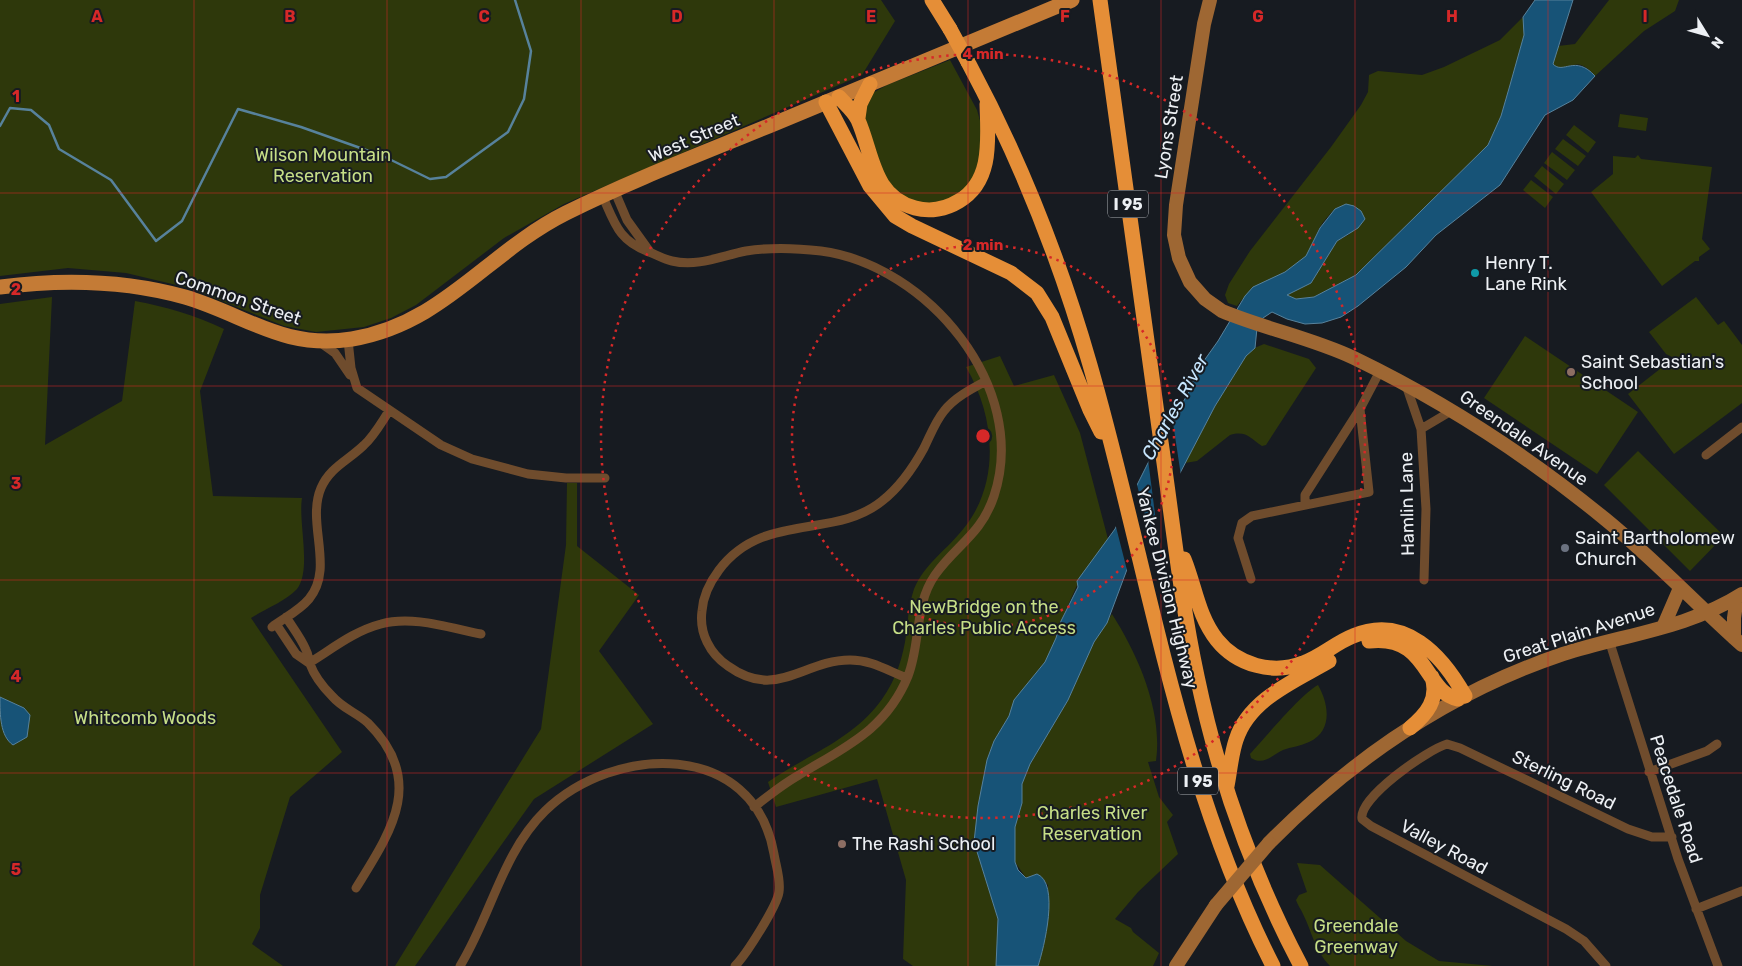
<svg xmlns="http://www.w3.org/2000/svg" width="1742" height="966" font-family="Rubik,sans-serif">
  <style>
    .green { fill: #2e380b }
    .water { fill: #175377; stroke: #57829c }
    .pier { fill: #171b21 }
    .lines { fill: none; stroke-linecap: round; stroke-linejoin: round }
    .stream { stroke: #57829c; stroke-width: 2.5 }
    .street { stroke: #6f4c2d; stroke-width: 9 }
    .secondary { stroke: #9e6733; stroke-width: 14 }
    .primary { stroke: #c47b36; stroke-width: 15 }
    .highway { stroke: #e58e37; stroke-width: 15 }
    .secondary-bridge { stroke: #9e6733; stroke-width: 14 }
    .highway-bridge { stroke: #e58e37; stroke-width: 15 }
    .grid { fill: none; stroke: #d62828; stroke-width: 1; stroke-opacity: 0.55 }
    .ring { fill: none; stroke: #d62828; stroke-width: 2.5; stroke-dasharray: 2.5 5 }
    .culture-dot { fill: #0f9aa8; stroke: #171b21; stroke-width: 2 }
    .education-dot { fill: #8d6e63; stroke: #171b21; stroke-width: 2 }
    .worship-dot { fill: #6b7280; stroke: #171b21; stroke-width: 2 }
    .labels { text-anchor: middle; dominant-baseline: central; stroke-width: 4; stroke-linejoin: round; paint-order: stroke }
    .shield { fill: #171b21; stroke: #adb0b5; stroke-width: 1 }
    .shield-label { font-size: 16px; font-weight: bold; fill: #edf0f4 }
    .street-label { font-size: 18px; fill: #edf0f4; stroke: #171b21 }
    .park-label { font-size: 18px; fill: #c6de87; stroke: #171b21 }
    .poi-label { font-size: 18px; fill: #edf0f4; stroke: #171b21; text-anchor: start }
    .water-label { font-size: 19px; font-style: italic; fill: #c8e7ff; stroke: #171b21 }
    .grid-label { font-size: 16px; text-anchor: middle; font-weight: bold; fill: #d62828; stroke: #171b21; stroke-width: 4; stroke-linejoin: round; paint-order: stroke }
    .centre { fill: #d62828; stroke: #171b21; stroke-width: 2.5 }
    .ring-label { font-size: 15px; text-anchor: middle; font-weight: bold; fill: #d62828; stroke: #171b21; stroke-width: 4; stroke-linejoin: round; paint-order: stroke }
  </style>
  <rect width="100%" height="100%" fill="#171b21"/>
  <path class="green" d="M0,0H881L895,21L862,75L564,204L504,238L416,305L391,318L364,327L316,332L284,326L189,288L126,273L68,268L0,276Z
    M1609,0H1679L1675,11L1644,31L1595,76C1575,53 1571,73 1554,66L1552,62L1558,46L1575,44Z
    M1523,17L1524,35L1510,85L1501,116L1488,145L1356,275L1314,297L1296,299L1287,295L1311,283L1337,241L1350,234L1335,209C1329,215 1324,220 1320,227C1315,236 1313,247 1306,256C1287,278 1255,280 1237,306L1228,303L1225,295L1229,284L1250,251L1331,147L1361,105L1368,92L1369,75L1378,71L1422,75L1444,67L1500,40Z
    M950,60L977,110L983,131V150L974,181L947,201L922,204L908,199L886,181L864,124L865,102L871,94L887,85Z
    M1620,114L1648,118L1646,131L1618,127Z
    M1574,125L1596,142L1588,153L1566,135Z
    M1563,139L1586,156L1578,166L1555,149Z
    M1552,152L1575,170L1567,180L1544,163Z
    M1638,155L1641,159L1712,167L1702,239L1710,249L1699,257V261H1695L1662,286L1591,192L1613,174V156L1635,158Z
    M1542,166L1564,184L1556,194L1534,176Z
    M1531,180L1553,197L1545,208L1523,190Z
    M52,297L45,445L122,401L135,301C167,307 194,315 224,329L200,391L213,496L302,498C298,522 312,570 297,589C286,601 265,609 251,618L342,752L290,797L260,895V928L252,944L283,966H0V304Z
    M1696,297L1718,325L1724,321L1742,345V403L1674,454L1628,394L1674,358L1666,354L1649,332Z
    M1525,336L1638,412L1597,474L1484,398Z
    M1264,344L1309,359L1316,368L1266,445L1262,446C1250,438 1246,430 1230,435L1197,461L1185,463L1215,406L1246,356L1252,349Z
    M1000,356L1014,386L1054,375L1080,433L1108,539L1078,583L1061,621L1053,648L1045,662L1015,700L1009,716L994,741L987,760L978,806L974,842L998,919L996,966H913L903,959L906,880L877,779L776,807L768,782C804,757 848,741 876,707C892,688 901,665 905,642C908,624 908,607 914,589C925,563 947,550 964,528C1001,482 995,416 966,367Z
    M1638,451L1724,536L1690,571L1604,485Z
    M567,483H577V546L639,595L599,651L653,724L534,799L415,966H395L541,729L566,545Z
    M1112,614C1138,655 1163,711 1156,761L1148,762L1159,797L1173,815L1167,822L1178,854L1138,892L1115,919L1131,928L1133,932L1159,953L1153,966H1038L1048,918V885L1037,874L1026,878L1015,862V827L1022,803V784L1030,764L1068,700L1094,642Z
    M1318,685C1329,704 1333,731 1309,742C1301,746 1291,747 1283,750C1272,755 1264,766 1251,758L1250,754C1265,738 1301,694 1318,685Z
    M1297,863L1320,865L1406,941L1439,961L1493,966H1330C1315,951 1312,932 1303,914C1301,909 1298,906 1296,900L1299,895L1307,892Z"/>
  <path class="water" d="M1535,0H1573L1553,64C1563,75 1575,54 1595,76L1573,100L1545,115L1500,185L1436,235L1406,267L1358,306L1341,317L1322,323L1305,324L1287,319L1272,312L1263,318L1257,328L1255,348L1246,356L1215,406L1167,498L1129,564L1107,623L1094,642L1068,700L1030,764L1022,784V803L1015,827V862L1018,870L1026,878L1037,874C1060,883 1044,948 1038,966H996L998,919L974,842L978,806L987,760L994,741L1009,716L1014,700L1045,662L1056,638L1061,621L1078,587L1077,581L1115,529L1148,463L1190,390L1196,372L1218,341L1245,296L1253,287L1285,272L1306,256L1320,228L1335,209L1346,204L1354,206L1361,211L1365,219L1358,228L1337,241L1311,283L1287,295L1296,299L1314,297L1356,275L1488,145L1501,116L1510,85L1524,35L1523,17Z
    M0,697L24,708L30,715L27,737L13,745C0,736 0,715 0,697Z"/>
  <path class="pier" d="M1172,416L1181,476L1156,522L1148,459Z
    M1136,481L1150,534L1128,574L1115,523Z"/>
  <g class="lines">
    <path class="stream" d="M0,126L10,108L31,110L49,125L59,149L111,180L156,241L182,221L238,109L301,127L383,156L430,179L446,177L508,132L524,99L531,51L515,0"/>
    <path class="street" d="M615,192L627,220L650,252
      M603,197C615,224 619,241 649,252C657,255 663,259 672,261C698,267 721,256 746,251C771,247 796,248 821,251C927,265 1030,387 994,496C981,535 956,545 935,575C914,605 921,643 908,676C886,730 845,747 799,775C783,784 768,796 754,807
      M348,340L351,368L357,388L441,445L472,459L528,474L566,478H605
      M321,343L335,353L350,375
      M1406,385L1421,429L1426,509L1424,580
      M1421,429L1453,410
      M1706,455L1742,427
      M1305,505V495L1360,409L1380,371
      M1251,579L1238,538L1242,523L1252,516L1369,492L1360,409
      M286,617C293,628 301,638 306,650C309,655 308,660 310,664C314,675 324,688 332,696C342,708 357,713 368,723C427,781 390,833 356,888
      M276,624L296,654L309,663
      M272,627C284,618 299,611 309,599C335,568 306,523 321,488C330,467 349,460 364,445C374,436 381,423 389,411
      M1609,640L1678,859L1718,966
      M309,663C332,649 354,631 381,624C412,615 450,628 481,634
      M907,678C888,671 872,660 850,660C803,660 777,701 728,666C710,654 699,633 702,611C703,596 710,582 719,570C763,511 834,540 882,501C900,487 913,468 924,448C930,436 935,422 944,411C954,398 971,389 986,381
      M1649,772L1707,751L1717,744
      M1696,909L1742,891
      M460,966C491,916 502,853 545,811C614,744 754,739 774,854C776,866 781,880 779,892C777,906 746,955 735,966
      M1606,966L1584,941L1566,929L1371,826L1362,819C1358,798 1427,750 1447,744L1460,748L1628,829L1652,837H1672"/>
    <path class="secondary" d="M1210,0L1204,24L1176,205L1174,235L1179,258L1190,282L1205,299L1222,311C1265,329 1312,338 1354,358C1445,402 1528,456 1605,519C1653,558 1696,604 1742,645
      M1664,625L1680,588
      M1734,638V618L1737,597
      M1269,843C1352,759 1450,692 1563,654C1622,635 1689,628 1742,594
      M1176,966L1216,905"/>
    <path class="primary" d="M0,287C62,279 124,280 185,297C246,315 283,350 352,339C443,324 488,252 566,213C634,179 706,152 776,123C875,82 973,41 1072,0"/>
    <path class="highway" d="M932,0L950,29
      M1100,0C1120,145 1140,290 1160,435C1172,515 1180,597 1197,676C1218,777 1253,875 1301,966
      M968,62C1020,159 1060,260 1090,365C1148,566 1177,778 1273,966
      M839,97C845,104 854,111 858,120C873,154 872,196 915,208C930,212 946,209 959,201C993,181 988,139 987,104
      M826,102L870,186L895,216L912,226L1011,273L1037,293L1052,317L1090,410L1101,432
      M858,118L860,104L870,84
      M1184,559C1195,586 1198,616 1217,640C1237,665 1273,675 1303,663C1321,657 1335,643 1353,636C1405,614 1442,655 1465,696
      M1369,641C1429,634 1424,693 1458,699
      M1410,728C1427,714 1439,699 1432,677
      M1227,786C1230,771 1231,755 1236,740C1249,699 1295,681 1329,661"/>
    <path class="secondary-bridge" d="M1216,905L1269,843"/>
    <path class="highway-bridge" d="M950,29L968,62"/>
  </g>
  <path class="grid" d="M194,0V966M387,0V966M581,0V966M774,0V966M968,0V966M1161,0V966M1355,0V966M1548,0V966M0,193H1742M0,386H1742M0,580H1742M0,773H1742"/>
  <g class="ring">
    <circle cx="983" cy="436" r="191"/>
    <circle cx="983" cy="436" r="382"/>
  </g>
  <circle class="culture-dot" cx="1475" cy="273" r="5"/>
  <g class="education-dot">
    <circle cx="1571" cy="372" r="5"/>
    <circle cx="842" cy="844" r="5"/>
  </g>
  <circle class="worship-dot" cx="1565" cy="548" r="5"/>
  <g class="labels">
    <g class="shield">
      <rect x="1108" y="190.5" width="40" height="27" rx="4"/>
      <rect x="1178" y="767.5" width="40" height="27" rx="4"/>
    </g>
    <g class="shield-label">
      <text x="1128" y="204">I 95</text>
      <text x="1198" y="781">I 95</text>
    </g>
    <g class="street-label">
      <text transform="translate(1169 127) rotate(-81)">Lyons Street</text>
      <text transform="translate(694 138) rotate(-23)">West Street</text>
      <text transform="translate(238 298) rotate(19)">Common Street</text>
      <text transform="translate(1524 438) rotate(35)">Greendale Avenue</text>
      <text transform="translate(1407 504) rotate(-91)">Hamlin Lane</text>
      <text transform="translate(1167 588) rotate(76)">Yankee Division Highway</text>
      <text transform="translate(1579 633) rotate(-18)">Great Plain Avenue</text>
      <text transform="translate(1564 780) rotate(26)">Sterling Road</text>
      <text transform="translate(1676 799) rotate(72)">Peacedale Road</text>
      <text transform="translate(1444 847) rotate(28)">Valley Road</text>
    </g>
    <g class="park-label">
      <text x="323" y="155">Wilson Mountain<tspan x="323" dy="21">Reservation</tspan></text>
      <text x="984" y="607">NewBridge on the<tspan x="984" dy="21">Charles Public Access</tspan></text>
      <text x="145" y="718">Whitcomb Woods</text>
      <text x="1092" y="813">Charles River<tspan x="1092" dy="21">Reservation</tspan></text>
      <text x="1356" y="926">Greendale<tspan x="1356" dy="21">Greenway</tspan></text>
    </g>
    <g class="poi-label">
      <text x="1485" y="263">Henry T.<tspan x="1485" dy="21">Lane Rink</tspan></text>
      <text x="1581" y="362">Saint Sebastian's<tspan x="1581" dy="21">School</tspan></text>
      <text x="1575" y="538">Saint Bartholomew<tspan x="1575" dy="21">Church</tspan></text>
      <text x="852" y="844">The Rashi School</text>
    </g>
    <g class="water-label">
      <text transform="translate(1175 407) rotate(-61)">Charles River</text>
    </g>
  </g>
  <g class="grid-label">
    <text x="97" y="22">A</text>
    <text x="290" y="22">B</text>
    <text x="484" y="22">C</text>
    <text x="677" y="22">D</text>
    <text x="871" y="22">E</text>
    <text x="1065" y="22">F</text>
    <text x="1258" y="22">G</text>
    <text x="1452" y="22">H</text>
    <text x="1645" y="22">I</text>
    <text x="16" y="102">1</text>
    <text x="16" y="295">2</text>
    <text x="16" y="489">3</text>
    <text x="16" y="682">4</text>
    <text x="16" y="875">5</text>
  </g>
  <circle cx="983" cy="436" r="8" class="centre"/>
  <g class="ring-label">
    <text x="983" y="59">4 min</text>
    <text x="983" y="250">2 min</text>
  </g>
  <g transform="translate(1707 35) rotate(127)" stroke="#171b21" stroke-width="4" paint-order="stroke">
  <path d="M0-4L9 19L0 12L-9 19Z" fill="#edf0f4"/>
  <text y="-8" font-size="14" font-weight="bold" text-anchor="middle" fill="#edf0f4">N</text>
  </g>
</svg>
